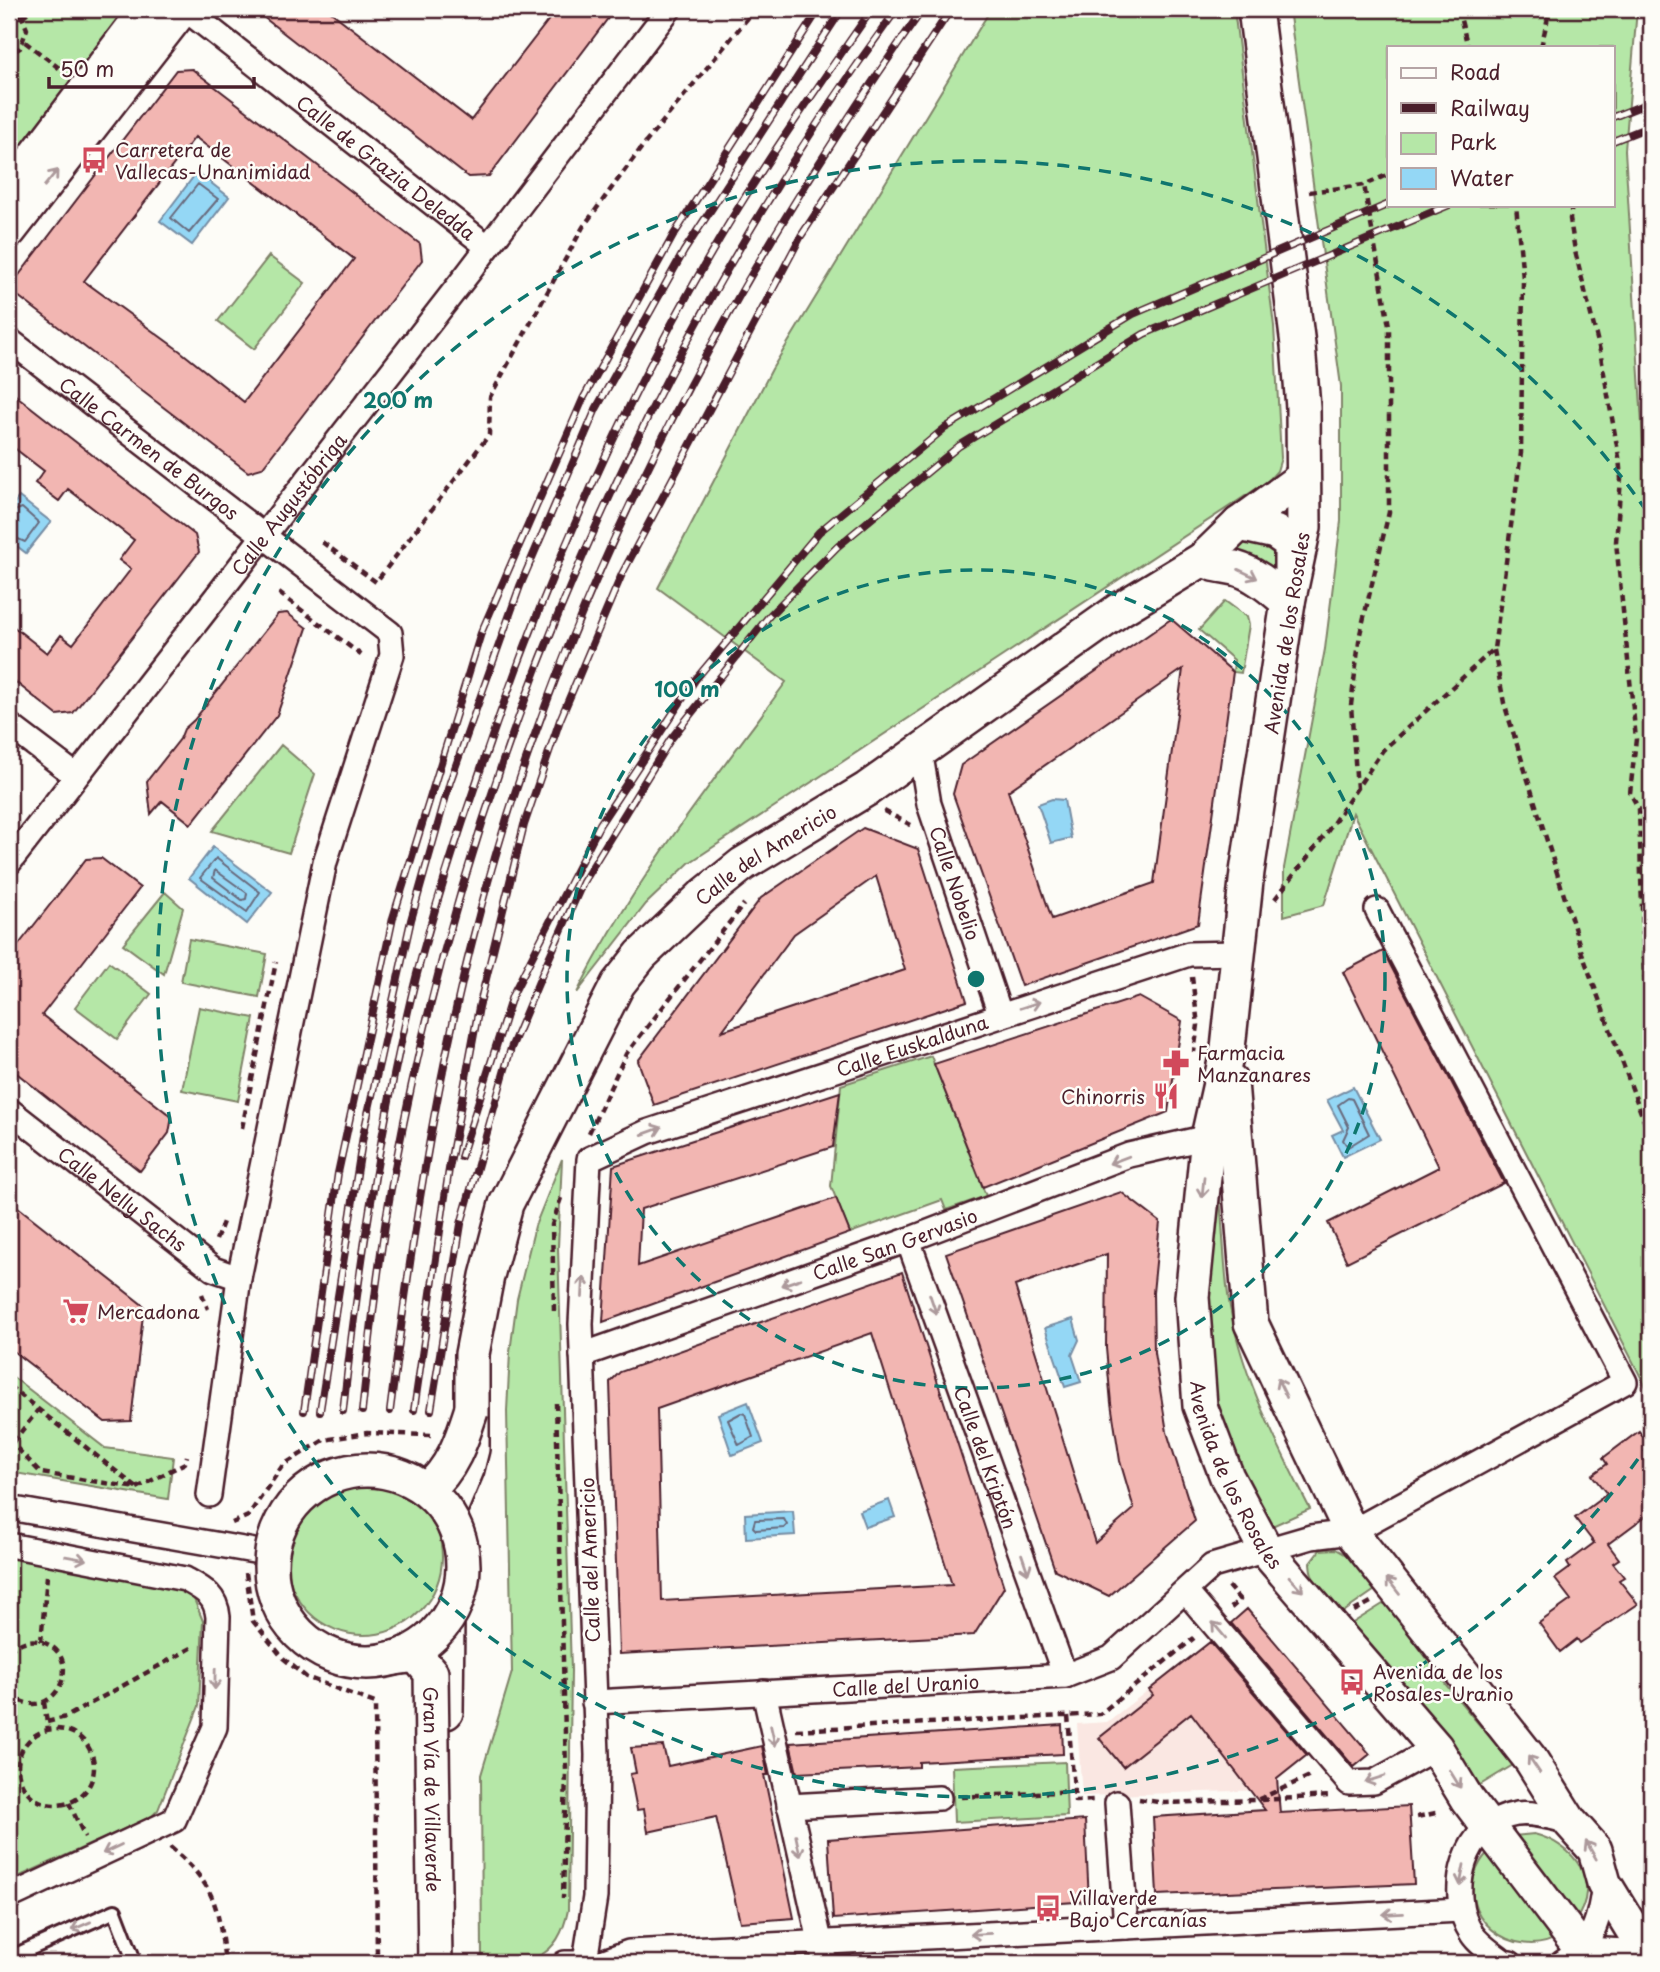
<svg xmlns="http://www.w3.org/2000/svg" width="1660" height="1972" font-family="'Playpen Sans',sans-serif">
  <style>
    .built { fill: #fae7e2 }
    .green { fill: #b5e7a7; stroke: #808369; stroke-width: 2; fill-rule: evenodd }
    .water { fill: #94d7f5; stroke: #768da4; stroke-width: 2 }
    .lines { fill: none; stroke-linecap: round; stroke-linejoin: round }
    .shore { stroke: #68697c; stroke-width: 2 }
    .building { fill: #f2b6b2; stroke: #4a1f2b; stroke-width: 2; fill-rule: evenodd }
    .lane-casing { stroke: #4a1f2b; stroke-width: 18 }
    .street-casing { stroke: #4a1f2b; stroke-width: 28 }
    .secondary-casing { stroke: #4a1f2b; stroke-width: 38 }
    .path { stroke: #4a1f2b; stroke-width: 4.5; stroke-dasharray: 7 5; stroke-linecap: butt }
    .lane { stroke: #fdfcf7; stroke-width: 12 }
    .street { stroke: #fdfcf7; stroke-width: 23 }
    .secondary { stroke: #fdfcf7; stroke-width: 33 }
    .rail-casing { stroke: #4a1f2b; stroke-width: 8 }
    .rail { stroke: #fdfcf7; stroke-width: 5; stroke-dasharray: 16; stroke-linecap: butt }
    .secondary-bridge-casing { stroke: #4a1f2b; stroke-width: 38; stroke-linecap: butt }
    .path-bridge { stroke: #4a1f2b; stroke-width: 4.5; stroke-dasharray: 7 5; stroke-linecap: butt }
    .secondary-bridge { stroke: #fdfcf7; stroke-width: 33 }
    .oneway { stroke: #ac999b }
    .ring { fill: none; stroke: #0f766e; stroke-width: 3.5; stroke-dasharray: 12 9 }
    .labels { text-anchor: middle; dominant-baseline: central; stroke-width: 5; stroke-linejoin: round; paint-order: stroke }
    .poi-label { font-size: 19px; fill: #4a1f2b; stroke: #fdfcf7; text-anchor: start }
    .street-label { font-size: 19px; fill: #4a1f2b; stroke: #fdfcf7 }
    .centre { fill: #0f766e; stroke: #fdfcf7; stroke-width: 3.5 }
    .ring-label { font-size: 21px; text-anchor: middle; font-weight: bold; fill: #0f766e; stroke: #fdfcf7; stroke-width: 5; stroke-linejoin: round; paint-order: stroke }
  </style>
  <rect width="100%" height="100%" fill="#fdfcf7"/>
  <filter id="ink" filterUnits="userSpaceOnUse"><feTurbulence type="fractalNoise" baseFrequency=".0143" numOctaves="2"/><feDisplacementMap in="SourceGraphic" scale="14" xChannelSelector="R" yChannelSelector="G"/><feConvolveMatrix kernelMatrix="1 2 1 2 8 2 1 2 1" color-interpolation-filters="sRGB"/></filter>
  <g filter="url(#ink)">
    <path class="built" d="M1204,1647L1296,1765L1266,1790L1082,1796L1077,1724L1107,1722Z"/>
    <path class="green" d="M9,9H125L9,161Z
      M991,9H1234L1274,326L1281,458L1277,471L1268,481L689,863L646,904L577,993C633,881 712,783 786,682L658,588L772,369Z
      M1289,9H1637L1625,150L1651,569V1397L1353,813L1324,905L1284,916V868L1325,649L1341,521V386ZM1389,47H1613V205H1389Z
      M269,256L305,283L254,349L218,321Z
      M1236,538L1275,543L1277,582L1215,553Z
      M1225,601L1247,617L1249,625L1241,673L1233,672L1234,660L1199,630Z
      M281,745L315,774L289,853L212,831Z
      M165,892L183,908L164,974L123,944Z
      M189,939L267,954L259,997L181,982Z
      M109,962L151,994L117,1039L75,1007Z
      M199,1007L254,1018L238,1101L182,1090Z
      M931,1056L986,1196L946,1210L942,1200L850,1233L831,1186L841,1085Z
      M562,1159L558,1247L571,1670L568,1910C558,1961 530,1963 484,1963L482,1961L481,1775L512,1672L507,1411L510,1352L517,1299L535,1226Z
      M1220,1199C1223,1231 1224,1263 1228,1295C1239,1372 1276,1442 1310,1509L1270,1527L1248,1494L1205,1371L1211,1232Z
      M9,1374L105,1448L173,1457L168,1499L9,1472Z
      M286 1557a78 78 0 1 1 156 0a78 78 0 1 1-156 0Z
      M1336,1549L1353,1559L1375,1590L1342,1613C1326,1597 1311,1586 1310,1563L1320,1550Z
      M9,1554L184,1590L194,1599L203,1621L199,1706L158,1810L151,1817L9,1881Z
      M1386,1602L1446,1685L1513,1765L1480,1785L1402,1686L1348,1626Z
      M1065,1762L1067,1816L954,1822L952,1767Z
      M1534,1834C1574,1844 1603,1882 1575,1921L1513,1836Z
      M1494,1845L1561,1935C1515,1965 1450,1914 1480,1863C1483,1857 1489,1851 1494,1845Z"/>
    <path class="water" d="M197,172L229,197L192,245L160,221Z
      M19,497L51,522L26,553L9,540V510Z
      M1052,799L1064,800L1071,838L1051,843L1038,804Z
      M213,847L272,892L247,924L189,878Z
      M1353,1087L1380,1139L1343,1157L1332,1135L1343,1130L1327,1100Z
      M1073,1319L1079,1340L1072,1355L1081,1382L1065,1387L1045,1328Z
      M748,1402L763,1443L732,1455L718,1414Z
      M889,1500L895,1517L865,1527L859,1511Z
      M793,1511L795,1535L746,1538L745,1514Z"/>
    <g class="lines">
      <path class="shore" d="M198,184L218,199L189,233L171,218Z
        M9,513L22,508L39,523L25,542L9,535
        M216,858L260,892L247,912L200,878Z
        M215,870L247,893L246,899L242,900L213,878Z
        M1348,1098L1352,1099L1369,1134L1348,1147L1343,1140L1349,1127L1338,1105Z
        M741,1413L745,1414L753,1437L739,1445L728,1420Z
        M784,1519L787,1525L784,1528L756,1530L753,1527L755,1520Z"/>
    </g>
    <path class="building" d="M253,9H327L471,120L557,9H615L489,176L468,177Z
      M192,69L420,244L422,260L262,468L248,472L18,296L16,279L176,70ZM195,137L354,259L244,402L180,351L84,281Z
      M9,390L195,535L199,552L73,713L57,715L9,677V623L47,653L61,635L73,644L131,569L119,560L134,540L68,489L59,501L35,483L44,471L9,444Z
      M287,613L307,628L277,715L191,824L162,801L151,814L147,781L180,739L184,729L194,720L278,614Z
      M1171,619L1233,672L1198,924L1021,986L953,794L961,765ZM1183,669L1154,883L1052,919L1008,791Z
      M863,828L918,849L967,1001L654,1105L638,1061L761,898ZM876,876L905,970L722,1031L794,934Z
      M101,858L140,888L42,1015L172,1117L169,1133L140,1171L9,1067V957L86,859Z
      M1383,951L1504,1183L1347,1262L1328,1223L1439,1167L1343,972Z
      M1139,997L1182,1021L1168,1112L983,1187L934,1064Z
      M840,1092L833,1147L641,1209L638,1266L836,1198L850,1233L603,1322L613,1166Z
      M1121,1192L1160,1222L1153,1293L1154,1353L1167,1432L1195,1521L1109,1596L1055,1570L946,1253ZM1107,1254L1106,1348L1111,1403L1120,1461L1134,1509L1095,1543L1015,1286Z
      M9,1200L144,1306L131,1421L105,1422L9,1348Z
      M902,1272L1004,1587L974,1635L619,1654L610,1382L620,1372ZM872,1333L952,1585L662,1601L657,1409Z
      M1639,1431L1651,1447V1512L1608,1544L1619,1559L1613,1563L1624,1577L1619,1580L1638,1604L1580,1643L1577,1639L1560,1652L1539,1623L1571,1600L1555,1579L1570,1568L1567,1563L1594,1543L1575,1518L1607,1494L1592,1475L1607,1464L1603,1458Z
      M1247,1609L1370,1754L1354,1767L1231,1623Z
      M1210,1642L1307,1755L1277,1779L1280,1813L1409,1806L1414,1884L1157,1895L1153,1817L1265,1810L1191,1713L1123,1767L1099,1738L1153,1695L1149,1690Z
      M1062,1725L1063,1754L919,1762V1767L797,1773L790,1743Z
      M663,1746L668,1766L762,1746L768,1775H764L794,1918L740,1922L716,1817L648,1832L644,1809L637,1810L630,1774L636,1773L631,1748Z
      M1085,1820L1089,1901L833,1919L828,1839Z"/>
    <g class="lines">
      <g class="lane-casing">
        <path id="lane" d="M9,1958L115,1911L135,1963"/>
      </g>
      <g class="street-casing">
        <g id="street">
          <path id="s1" d="M185,9L488,247"/>
          <path id="s2" d="M9,340L390,633L392,655L325,862L239,1278L209,1495"/>
          <path d="M9,725L75,775"/>
          <path id="s3" d="M920,750L929,804L1000,1014"/>
          <path id="s4" d="M9,863L469,272L669,9"/>
          <path id="s5" d="M9,1110L213,1269L239,1278"/>
          <path id="s6" d="M908,1240L1065,1676"/>
          <path id="s7" d="M582,1355L908,1240L1129,1155L1208,1137"/>
          <path d="M9,1508L271,1554"/>
          <path d="M9,1545L185,1579C203,1589 216,1595 218,1617L215,1727L174,1820L9,1897"/>
          <path d="M1186,1592L1349,1783L1374,1782L1436,1748"/>
          <path d="M764,1692L825,1963"/>
          <path id="s8" d="M594,1702L1065,1676L1111,1658L1212,1566L1311,1537L1351,1532L1625,1382L1377,910"/>
          <path d="M1117,1803L1126,1927"/>
          <path d="M789,1806L939,1798"/>
          <path d="M1581,1949L1651,1952"/>
          <path id="s9" d="M585,1961L595,1897L597,1755L581,1324L589,1159L647,1132L1189,954L1239,953"/>
          <path d="M565,1963H590"/>
          <path d="M599,1963L629,1952L1461,1910"/>
          <path d="M1510,1963L1504,1962C1494,1954 1479,1945 1472,1934C1445,1893 1464,1822 1517,1814C1534,1812 1553,1818 1570,1822"/>
          <path d="M1562,1963C1594,1944 1600,1918 1604,1883"/>
        </g>
      </g>
      <g class="secondary-casing">
        <g id="secondary">
          <path id="s10" d="M1255,9L1298,345L1303,408L1304,527L1288,602L1247,872L1228,1048L1208,1137L1192,1297L1200,1406L1227,1477L1267,1552L1436,1748L1467,1799L1581,1949L1598,1963"/>
          <path d="M9,191L147,9"/>
          <path d="M9,231L182,9"/>
          <path d="M1239,524L1275,532L1291,543V574"/>
          <path d="M1203,559C1213,566 1223,565 1235,568C1256,574 1272,589 1288,602"/>
          <path d="M1231,1082L1251,1323L1351,1532L1531,1760L1570,1822L1595,1850L1604,1883L1651,1960"/>
          <path id="s11" d="M448,1514L467,1469L472,1449V1354L487,1276L506,1204L618,984L641,955L703,896L743,864L867,789L1119,610L1203,559L1239,524L1302,478"/>
          <path d="M446,1712L447,1619"/>
        </g>
      </g>
      <path class="path" d="M9,9L22,17L27,29L20,48L9,54
        M1458,9L1468,47
        M22,17L32,9
        M25,42L63,71
        M1541,47L1550,9
        M1309,192L1364,185L1389,174
        M1572,205L1570,219L1575,251L1600,351L1619,457L1621,479L1616,542L1636,739L1630,793L1639,809L1644,975L1651,993
        M9,269L16,260
        M322,542L376,582L489,435L490,397L583,227L642,147L747,19L734,9
        M279,593L365,658
        M1494,650L1504,703L1582,953L1651,1140
        M1357,789L1351,705L1360,634L1389,512V326L1364,185
        M884,811L911,825
        M1275,899L1325,835L1383,750L1494,649L1521,453L1523,279L1516,205
        M1192,977L1198,1025L1194,1052
        M242,1128L276,962
        M589,1133L626,1054L744,904
        M216,1240L223,1222
        M202,1294L208,1309
        M554,1311L552,1225L561,1198
        M9,1386L137,1488L41,1473L9,1440
        M556,1403L566,1770L563,1898
        M13,1442L38,1410
        M137,1488L185,1463L187,1456
        M246,1573L253,1621L283,1658L306,1677L375,1703L377,1963
        M1228,1586L1240,1600L1231,1608
        M470,1604L479,1561L472,1527
        M1354,1611L1371,1602
        M41,1642L47,1576
        M9,1651C17,1644 27,1639 38,1641C91,1652 53,1733 9,1693
        M44,1702L48,1730
        M1068,1716L1075,1801L1094,1800
        M47,1722L66,1717L195,1646
        M18 1767a38 38 0 1 1 76 0a38 38 0 1 1-76 0Z
        M796,1730L1100,1714L1194,1638
        M961,1797L1075,1791
        M1139,1799L1164,1803L1257,1800L1310,1776
        M1261,1800L1330,1796
        M69,1803L85,1837
        M1417,1817L1440,1812
        M170,1847C216,1886 218,1905 225,1963"/>
      <use href="#lane" class="lane"/>
      <use href="#street" class="street"/>
      <use href="#secondary" class="secondary"/>
      <g class="rail-casing">
        <path id="rail" d="M1613,117L1651,102
          M1613,141L1651,126
          M461,1157L512,996L600,824L695,680L819,532L945,428L1133,314L1389,204
          M414,1410L449,1169L479,1007L524,825L560,720L622,574L801,236L951,9
          M431,1410L461,1224L511,1048L545,967L583,882L670,740L769,616L837,547L959,446L1144,334L1449,205
          M304,1411L338,1173L393,918L481,633L583,399L673,236L819,9
          M320,1411L363,1136L411,920L450,782L520,586L596,409L684,251L842,9
          M343,1411C358,1272 379,1134 411,998C428,926 451,856 475,786C535,606 610,429 705,264C755,176 814,92 872,9
          M362,1411C371,1328 380,1244 396,1162C474,748 648,348 897,9
          M390,1411C410,1252 433,1094 473,938C558,601 723,291 923,9"/>
      </g>
      <use href="#rail" class="rail"/>
      <g class="secondary-bridge-casing">
        <g id="secondary-bridge">
          <circle cx="367" cy="1566" r="96"/>
          <path d="M427,1490C452,1469 461,1442 471,1411"/>
          <path id="s12" d="M388,1659L416,1655L431,1673L435,1963"/>
        </g>
      </g>
      <path class="path-bridge" d="M232,1523L248,1516L283,1465L324,1440L367,1433L431,1435"/>
      <use href="#secondary-bridge" class="secondary-bridge"/>
    </g>
    <defs><path id="oneway-shaft" d="M-6 0H5M1.5-3L5.5 0L1.5 3" fill="none" stroke-width="1.6" stroke-linecap="round" stroke-linejoin="round" transform="scale(1.75)"/></defs>
    <g class="oneway">
      <use href="#oneway-shaft" transform="translate(51 178) rotate(-51)"/>
      <use href="#oneway-shaft" transform="translate(1248 574) rotate(26)"/>
      <use href="#oneway-shaft" transform="translate(1030 1005) rotate(-18)"/>
      <use href="#oneway-shaft" transform="translate(652 1131) rotate(-20)"/>
      <use href="#oneway-shaft" transform="translate(1119 1160) rotate(159)"/>
      <use href="#oneway-shaft" transform="translate(1203 1187) rotate(96)"/>
      <use href="#oneway-shaft" transform="translate(791 1282) rotate(161)"/>
      <use href="#oneway-shaft" transform="translate(583 1287) rotate(-87)"/>
      <use href="#oneway-shaft" transform="translate(933 1304) rotate(71)"/>
      <use href="#oneway-shaft" transform="translate(1282 1388) rotate(-116)"/>
      <use href="#oneway-shaft" transform="translate(76 1558) rotate(10)"/>
      <use href="#oneway-shaft" transform="translate(1025 1564) rotate(71)"/>
      <use href="#oneway-shaft" transform="translate(1296 1584) rotate(48)"/>
      <use href="#oneway-shaft" transform="translate(1393 1586) rotate(-128)"/>
      <use href="#oneway-shaft" transform="translate(1219 1630) rotate(-130)"/>
      <use href="#oneway-shaft" transform="translate(215 1679) rotate(91)"/>
      <use href="#oneway-shaft" transform="translate(773 1736) rotate(77)"/>
      <use href="#oneway-shaft" transform="translate(1534 1764) rotate(-124)"/>
      <use href="#oneway-shaft" transform="translate(1375 1779) rotate(162)"/>
      <use href="#oneway-shaft" transform="translate(1455 1779) rotate(58)"/>
      <use href="#oneway-shaft" transform="translate(798 1846) rotate(78)"/>
      <use href="#oneway-shaft" transform="translate(112 1849) rotate(155)"/>
      <use href="#oneway-shaft" transform="translate(1591 1850) rotate(-120)"/>
      <use href="#oneway-shaft" transform="translate(1462 1875) rotate(101)"/>
      <use href="#oneway-shaft" transform="translate(1393 1914) rotate(177)"/>
      <use href="#oneway-shaft" transform="translate(81 1926) rotate(157)"/>
      <use href="#oneway-shaft" transform="translate(981 1934) rotate(177)"/>
    </g>
  </g>
  <g class="ring">
    <circle cx="976" cy="979" r="409"/>
    <path d="M1650 1442A818 818 0 1 1 1650 516"/>
  </g>
  <defs>
    <g id="bus-bare" transform="scale(2.1)"><path d="M-5-6H5V4H4V6H2V4H-2V6H-4V4H-5ZM-3.5-4V0h7V-4ZM-3.5 1.2v1.5H-2V1.2ZM2 1.2v1.5H3.5V1.2Z" fill="#d1495b" stroke="#fdfcf7" stroke-width="2.5" paint-order="stroke"/></g>
    <g id="pharmacy-bare" transform="scale(2.1)"><path d="M-2-6h4v4h4v4h-4v4h-4v-4h-4v-4h4Z" fill="#d1495b" stroke="#fdfcf7" stroke-width="2.5" paint-order="stroke"/></g>
    <g id="restaurant-bare" transform="scale(2.1)"><path d="M-5-6h1v4h1v-4h1v4h1v-4h1v5L-1.5 .5V6h-2V.5L-5-1ZM5-6V6H3V1.5H1.5Q1.5-4 5-6Z" fill="#d1495b" stroke="#fdfcf7" stroke-width="2.5" paint-order="stroke"/></g>
    <g id="supermarket-bare" transform="scale(2.1)"><path d="M-6-5.5h2.5l.6 2H6L4.5 2H-2.5L-4.4-4H-6ZM-1.5 3.2a1.3 1.3 0 1 0 .1 0ZM3 3.2a1.3 1.3 0 1 0 .1 0Z" fill="#d1495b" stroke="#fdfcf7" stroke-width="2.5" paint-order="stroke"/></g>
  </defs>
  <g fill-rule="evenodd">
    <use href="#bus-bare" x="94" y="160"/>
    <use href="#pharmacy-bare" x="1176" y="1063"/>
    <use href="#restaurant-bare" x="1166" y="1096"/>
    <use href="#supermarket-bare" x="76" y="1311"/>
    <use href="#bus-bare" x="1352" y="1682"/>
    <use href="#bus-bare" x="1048" y="1908"/>
  </g>
  <g class="labels">
    <g class="poi-label">
      <text x="115" y="149">Carretera de<tspan x="115" dy="22">Vallecas-Unanimidad</tspan></text>
      <text x="1197" y="1052">Farmacia<tspan x="1197" dy="22">Manzanares</tspan></text>
      <text x="1145" y="1096" text-anchor="end">Chinorris</text>
      <text x="97" y="1311">Mercadona</text>
      <text x="1373" y="1671">Avenida de los<tspan x="1373" dy="22">Rosales-Uranio</tspan></text>
      <text x="1069" y="1897">Villaverde<tspan x="1069" dy="22">Bajo Cercanías</tspan></text>
    </g>
    <g class="street-label">
      <text stroke="none"><textPath href="#s1" startOffset="256">Calle de Grazia Deledda</textPath></text>
      <text stroke="none"><textPath href="#s2" startOffset="177">Calle Carmen de Burgos</textPath></text>
      <text stroke="none"><textPath href="#s4" startOffset="455">Calle Augustóbriga</textPath></text>
      <text transform="translate(1286 633) rotate(-81)">Avenida de los Rosales</text>
      <text stroke="none"><textPath href="#s11" startOffset="763">Calle del Americio</textPath></text>
      <text stroke="none"><textPath href="#s3" startOffset="138">Calle Nobelio</textPath></text>
      <text stroke="none"><textPath href="#s9" startOffset="1146">Calle Euskalduna</textPath></text>
      <text stroke="none"><textPath href="#s5" startOffset="144">Calle Nelly Sachs</textPath></text>
      <text stroke="none"><textPath href="#s7" startOffset="332">Calle San Gervasio</textPath></text>
      <text stroke="none"><textPath href="#s6" startOffset="231">Calle del Kriptón</textPath></text>
      <text stroke="none"><textPath href="#s10" startOffset="1486">Avenida de los Rosales</textPath></text>
      <text transform="translate(589 1560) rotate(-92)">Calle del Americio</text>
      <text stroke="none"><textPath href="#s8" startOffset="312">Calle del Uranio</textPath></text>
      <text stroke="none"><textPath href="#s12" startOffset="168">Gran Vía de Villaverde</textPath></text>
    </g>
  </g>
  <circle cx="976" cy="979" r="10" class="centre"/>
  <g class="ring-label">
    <text x="398" y="408">200 m</text>
    <text x="687" y="697">100 m</text>
  </g>
  <rect width="1660" height="1972" fill="none" stroke="#fdfcf7" stroke-width="35"/>
  <rect x="18" y="18" width="1625" height="1937" fill="none" stroke="#4a1f2b" stroke-width="2.5" filter="url(#ink)"/>
  <rect x="1387" y="46" width="228" height="161" fill="#fdfcf7" stroke="#b5a4a5" stroke-width="2"/>
  <rect x="1401" y="68" width="35" height="10" fill="#fdfcf7" stroke="#b5a4a5" stroke-width="2"/>
  <text x="1450" y="80" font-size="21" fill="#4a1f2b">Road</text>
  <rect x="1401" y="103" width="35" height="10" fill="#4a1f2b" stroke="#b5a4a5" stroke-width="2"/>
  <text x="1450" y="116" font-size="21" fill="#4a1f2b">Railway</text>
  <rect x="1401" y="133" width="35" height="21" fill="#b5e7a7" stroke="#b5a4a5" stroke-width="2"/>
  <text x="1450" y="150" font-size="21" fill="#4a1f2b">Park</text>
  <rect x="1401" y="168" width="35" height="21" fill="#94d7f5" stroke="#b5a4a5" stroke-width="2"/>
  <text x="1450" y="186" font-size="21" fill="#4a1f2b">Water</text>
  <path d="M49 77v10h205v-10" fill="none" stroke="#4a1f2b" stroke-width="3.5"/>
  <text x="60" y="77" font-size="21" fill="#4a1f2b" stroke="#fdfcf7" stroke-width="5" paint-order="stroke">50 m</text>
</svg>
